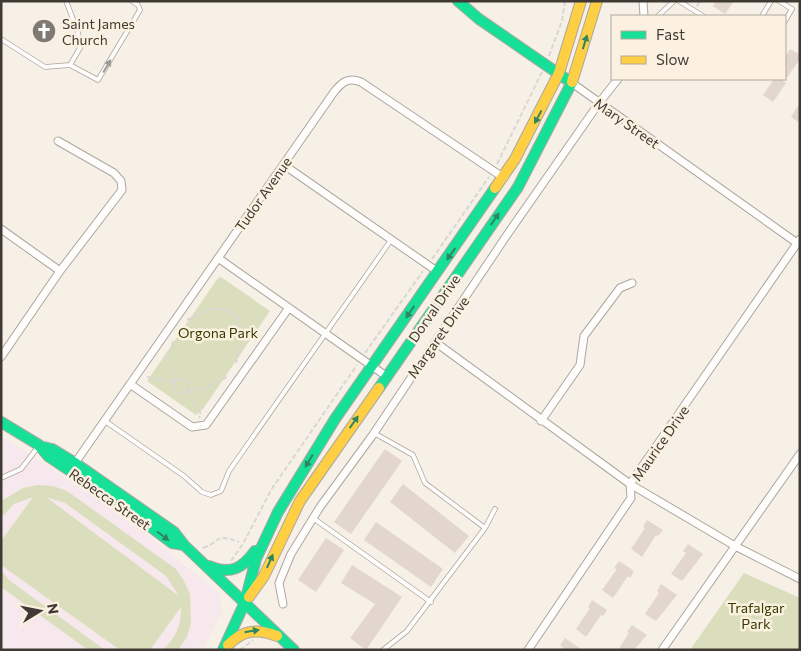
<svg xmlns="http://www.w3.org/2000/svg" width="801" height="651" font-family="Commissioner,sans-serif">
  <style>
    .education { fill: #f6e8ed }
    .green { fill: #dadebc; fill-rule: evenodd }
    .building { fill: #e2d6ce }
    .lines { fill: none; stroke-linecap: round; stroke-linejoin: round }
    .lane-casing { stroke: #aba7a0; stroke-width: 5.5 }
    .street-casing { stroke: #aba7a0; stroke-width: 9 }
    .fast-casing { stroke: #aba7a0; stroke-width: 12 }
    .slow-casing { stroke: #aba7a0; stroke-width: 12 }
    .path { stroke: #d9d7d5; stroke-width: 2; stroke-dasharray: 5 2.5; stroke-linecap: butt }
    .lane { stroke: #fefdfb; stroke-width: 4 }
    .street { stroke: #fefdfb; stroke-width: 7 }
    .fast { stroke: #16e098; stroke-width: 10 }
    .slow { stroke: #ffcf43; stroke-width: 10 }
    .oneway { fill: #2d8561 }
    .oneway2 { fill: #9e9c98 }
    .labels { text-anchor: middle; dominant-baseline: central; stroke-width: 5; stroke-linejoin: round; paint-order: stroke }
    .poi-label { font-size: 14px; fill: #3f3b34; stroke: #fcf1e1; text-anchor: start }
    .street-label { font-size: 14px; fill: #3f3b34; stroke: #fcf1e1 }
    .park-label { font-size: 14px; fill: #353d02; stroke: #fcf1e1 }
  </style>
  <rect width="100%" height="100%" fill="#f6f0e7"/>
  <path class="education" d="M1,436L116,510L219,593L222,612L203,650H1Z"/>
  <path class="green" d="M221,277L270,311L203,409L196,415L147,381L218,278Z
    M38,485L53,486L67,491L176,569L184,581L190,594L191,623L187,637L178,650H162C177,638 181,624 181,607L150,650H120L1,565V541L33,497L14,504L1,518V501L23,488ZM46,497L65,503L166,576L179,596Z
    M1,570L9,580L105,650H88L1,587Z
    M744,573L800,598V650H690Z"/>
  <path class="building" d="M716,1H734L725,14L713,6Z
    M790,49L800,55V59L785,80V57Z
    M774,79H781L786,83L773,102L763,95Z
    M800,103V123L791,117Z
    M385,449L402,461L351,534L334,522Z
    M403,484L469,536L455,553L390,502Z
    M647,520L663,530L658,536L656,535L642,557L631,549L645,528L643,527Z
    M376,522L443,569L431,587L364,540Z
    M326,538L344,550L316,592L298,580Z
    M688,544L703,554L682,581L671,574L686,553L683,551Z
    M619,561L634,571L630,578L628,576L613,598L602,590L617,569L614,568Z
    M352,565L402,597L366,650L350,638L375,604L341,583Z
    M661,584L677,595L656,621L645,614L659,593L657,591Z
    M592,600L607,610L603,616L601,615L586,637L576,629L590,608L588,607Z
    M632,625L647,635L634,650H618L629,633L627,632Z
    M565,638L582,650H561L563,647L560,645Z"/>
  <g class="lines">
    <g class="lane-casing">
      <path id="lane" d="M679,1L703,16
        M779,1L792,9L785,21
        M658,16L674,1
        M762,16L771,1
        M1,39L45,67L70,65L80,48L78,32L66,1
        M70,65L98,80L140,10L138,5L132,1
        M105,421L184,476L202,492L211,495L221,491L229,471L391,240
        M374,433L413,455L425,483L485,528L407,631L383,650
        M1,478L21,469L38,447
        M313,518L431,602
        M485,528L495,509"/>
    </g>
    <g class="street-casing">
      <path id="street" d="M643,1L644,16
        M572,83L797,243
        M284,165L438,272
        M1,229L60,271
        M218,258L386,376
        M435,342L630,484L735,546L800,579
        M1,357L60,271L122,190L121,181L114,173L58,141
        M130,384L192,427L206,425L288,309
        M541,421L580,365L584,336L620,288L632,283
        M75,463L334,92C342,82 348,77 361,82L504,178
        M283,604L279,583L291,554L320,507L372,436L509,232L599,103L618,79
        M528,650L631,498L630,484L800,239
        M662,650L800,454"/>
    </g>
    <g class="fast-casing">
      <path id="fast" d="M458,1L479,19L572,83
        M379,388L518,187L572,82
        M1,422L39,445L48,456L124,507L172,543L184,545
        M39,446L52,449L75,463L174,532L184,545L294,650
        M209,566C230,575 242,569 255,551
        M223,650L245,602L256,559L278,512L335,419L495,188"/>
    </g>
    <g class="slow-casing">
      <path id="slow" d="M572,82L597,1
        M495,188L515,159L559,73L581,1
        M249,597L264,576L300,501L379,388
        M228,645C243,630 257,628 277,636"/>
    </g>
    <path class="path" d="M697,6L700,1
      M549,56L562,21L565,1
      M497,164L542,72
      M432,259L489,177
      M187,320C197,316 207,309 218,309C248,309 242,344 236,363
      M173,341L169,360L175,382
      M365,353L423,271
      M147,377L175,382
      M174 386a7 7 0 1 1 14 0a7 7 0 1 1-14 0Z
      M187,390L203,389L227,377
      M187,390L201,414L199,418
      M203,548C222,541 214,533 239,542
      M231,561L243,544L271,490L357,365
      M240,650L253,640"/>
    <use href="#lane" class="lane"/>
    <use href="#street" class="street"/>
    <use href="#fast" class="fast"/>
    <use href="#slow" class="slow"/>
  </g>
  <defs><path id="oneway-solid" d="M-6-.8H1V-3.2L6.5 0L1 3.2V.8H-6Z" transform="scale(1.25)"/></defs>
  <g class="oneway">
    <use href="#oneway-solid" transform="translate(585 42) rotate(-73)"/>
    <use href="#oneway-solid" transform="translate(538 117) rotate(118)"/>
    <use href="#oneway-solid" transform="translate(495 219) rotate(-55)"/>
    <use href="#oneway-solid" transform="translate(451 254) rotate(125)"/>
    <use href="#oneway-solid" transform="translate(410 312) rotate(125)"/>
    <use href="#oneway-solid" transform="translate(354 422) rotate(-55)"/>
    <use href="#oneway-solid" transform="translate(309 461) rotate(121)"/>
    <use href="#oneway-solid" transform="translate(163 536) rotate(37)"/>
    <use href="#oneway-solid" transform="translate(270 561) rotate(-66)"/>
    <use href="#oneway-solid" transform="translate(252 631) rotate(-9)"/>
  </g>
  <use class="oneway2" href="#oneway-solid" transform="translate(107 66) rotate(-59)"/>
  <defs>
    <g id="church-disc" transform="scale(1.25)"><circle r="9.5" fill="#7f7a73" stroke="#fcf1e1"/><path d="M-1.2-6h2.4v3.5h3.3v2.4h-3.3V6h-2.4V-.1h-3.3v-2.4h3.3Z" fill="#fff"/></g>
  </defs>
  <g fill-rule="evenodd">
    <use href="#church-disc" x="44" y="31"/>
  </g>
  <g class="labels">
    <g class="poi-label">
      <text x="62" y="23">Saint James<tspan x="62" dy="16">Church</tspan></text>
    </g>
    <g class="street-label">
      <text transform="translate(627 123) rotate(35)">Mary Street</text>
      <text transform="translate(263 194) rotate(-55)">Tudor Avenue</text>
      <text transform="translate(434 308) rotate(-55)">Dorval Drive</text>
      <text transform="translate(438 337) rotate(-55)">Margaret Drive</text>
      <text transform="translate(660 443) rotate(-55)">Maurice Drive</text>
      <text transform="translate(110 499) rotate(35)">Rebecca Street</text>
    </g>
    <g class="park-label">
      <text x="218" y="332">Orgona Park</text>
      <text x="756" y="607">Trafalgar<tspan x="756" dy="16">Park</tspan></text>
    </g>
  </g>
  <rect width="801" height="651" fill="none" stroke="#3f3b34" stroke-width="5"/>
  <rect x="611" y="15" width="175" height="65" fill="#fcf1e1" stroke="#b0a89c"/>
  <rect x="621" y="31" width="25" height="8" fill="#16e098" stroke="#b0a89c"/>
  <text x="656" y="40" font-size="15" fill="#3f3b34">Fast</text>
  <rect x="621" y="56" width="25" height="8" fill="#ffcf43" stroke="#b0a89c"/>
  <text x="656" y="65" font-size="15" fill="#3f3b34">Slow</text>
  <g transform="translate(40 611) rotate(80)" stroke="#fcf1e1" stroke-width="4" paint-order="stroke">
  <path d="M0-4L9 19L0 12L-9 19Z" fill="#3f3b34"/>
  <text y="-8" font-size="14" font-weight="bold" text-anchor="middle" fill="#3f3b34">N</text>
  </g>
</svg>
